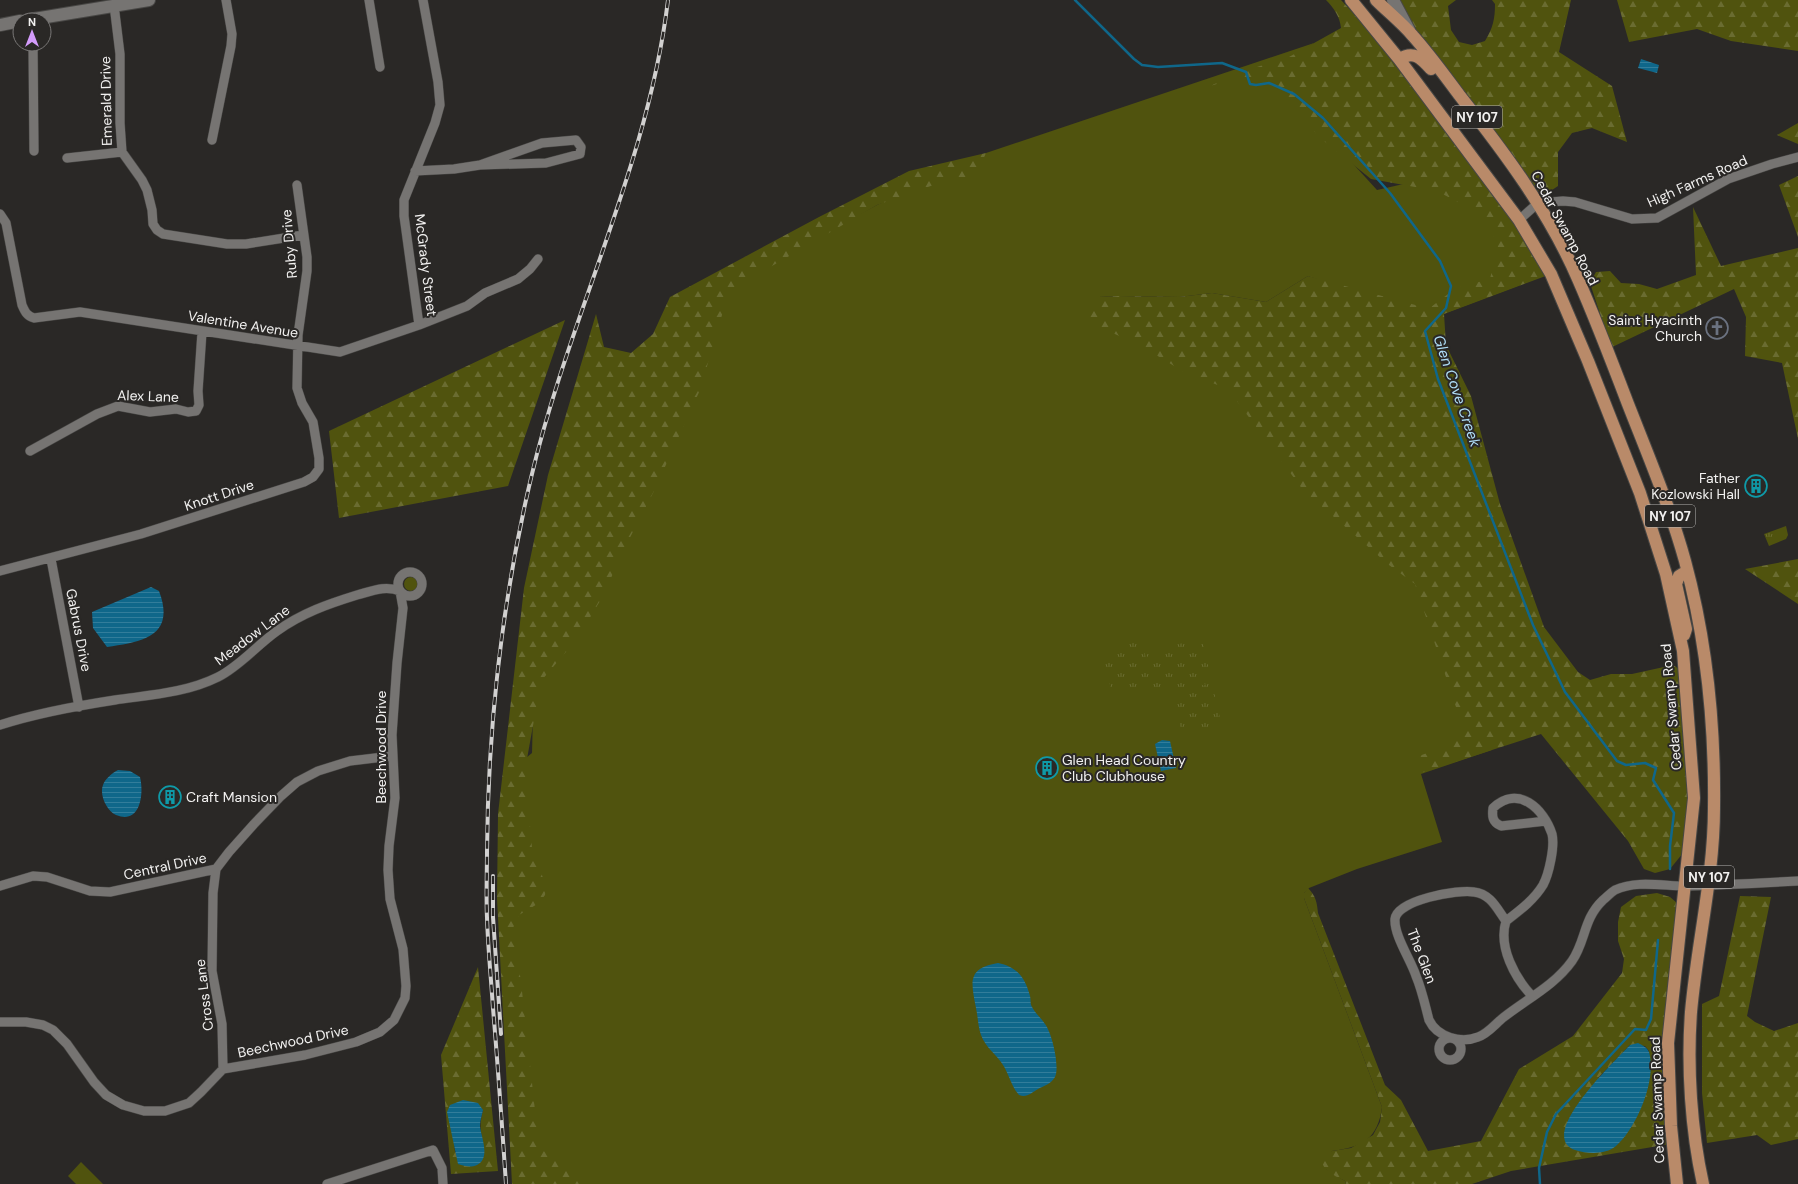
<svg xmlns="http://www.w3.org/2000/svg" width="1798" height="1184" font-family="'DM Sans',sans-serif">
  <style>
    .grass { fill: #50530e }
    .forest { fill: url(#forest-firs); fill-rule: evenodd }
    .park { fill: url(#park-tufts) }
    .water { fill: url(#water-rules) }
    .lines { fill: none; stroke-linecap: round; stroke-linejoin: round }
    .stream { stroke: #0f678a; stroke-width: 2.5 }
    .street-casing { stroke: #484745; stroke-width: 10 }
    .secondary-casing { stroke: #484745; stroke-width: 14 }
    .primary-casing { stroke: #484745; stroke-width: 14 }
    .street { stroke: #767472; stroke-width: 9 }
    .secondary { stroke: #767472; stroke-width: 12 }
    .primary { stroke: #b98a69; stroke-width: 12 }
    .rail-casing { stroke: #d2d1d0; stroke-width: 4 }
    .rail { stroke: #2a2826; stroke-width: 2.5; stroke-dasharray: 8; stroke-linecap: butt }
    .labels { text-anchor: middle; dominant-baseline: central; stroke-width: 4; stroke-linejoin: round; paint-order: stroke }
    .shield { fill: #2a2826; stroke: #b6b5b3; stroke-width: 1 }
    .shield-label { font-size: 13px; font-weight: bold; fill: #f2f1f0 }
    .street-label { font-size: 14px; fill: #f2f1f0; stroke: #2a2826 }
    .poi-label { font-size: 14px; fill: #f2f1f0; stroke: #2a2826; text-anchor: end }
    .water-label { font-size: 15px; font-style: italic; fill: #aedcf5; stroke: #2a2826 }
  </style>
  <defs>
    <pattern id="forest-firs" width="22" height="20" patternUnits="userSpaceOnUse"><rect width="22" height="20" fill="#50530e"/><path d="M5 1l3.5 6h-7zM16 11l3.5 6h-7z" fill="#6a6c31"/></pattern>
    <pattern id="park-tufts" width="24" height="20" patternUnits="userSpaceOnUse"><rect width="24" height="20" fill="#50530e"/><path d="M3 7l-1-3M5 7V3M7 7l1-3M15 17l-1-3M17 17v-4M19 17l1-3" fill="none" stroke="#6a6c31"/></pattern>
    <pattern id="water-rules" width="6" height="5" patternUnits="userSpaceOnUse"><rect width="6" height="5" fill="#0f678a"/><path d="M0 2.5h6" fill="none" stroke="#327d9b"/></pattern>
  </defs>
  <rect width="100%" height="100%" fill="#2a2826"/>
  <path class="grass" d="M1314,43L1271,74L1377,190L1474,168L1541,277L1430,319L1308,276L1266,302L1212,293L1179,297L1118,296L1099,297L1241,379L1426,566L1492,750L1421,774L1442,842L1357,869L1309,888L1304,893V898L1382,1107C1378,1139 1362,1147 1332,1151L1326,1169L1345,1181L1346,1184H565L520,1151L502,909L505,775L532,753L534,676L725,286L877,205L986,153Z
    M404 584a7 7 0 1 1 14 0a7 7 0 1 1-14 0Z
    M81,1162L103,1184H76L68,1176Z"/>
  <path class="forest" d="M1326,0H1341L1382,44L1422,95L1551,274L1444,314L1446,345L1471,396L1500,504L1544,627L1578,672L1590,680L1611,674H1632L1673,665L1679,669L1690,799L1683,853L1670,869L1655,873L1644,869L1628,841L1541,734L1421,773L1416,757C1432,751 1458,745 1462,725L1415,584L1389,565L1303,490L1228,389L1184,372L1143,347L1089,322L1086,316L1087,306L1090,301L1099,297L1118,296L1179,297L1212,293L1266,302L1308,276L1419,306L1431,307L1456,288L1490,279L1498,245L1484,216L1437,191L1371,179L1319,137L1273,81C1245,76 1234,79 1207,87L1257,67L1289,57L1341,28C1340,17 1334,8 1326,0Z
    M1394,0H1456L1448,6L1451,30L1459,42L1472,45L1485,41C1493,28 1495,19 1495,4L1492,0H1571L1559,52L1612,86L1627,142L1592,128L1572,133L1558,152V186L1546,194L1534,189L1413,35Z
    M1617,0H1798V51L1731,41L1697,29L1629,42Z
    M1798,123V144L1777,135Z
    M986,153L975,177L942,182L877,205L729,291L700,390L654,491L623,551L603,596L577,639L541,681L525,770L532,848L546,886L545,895L539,903L519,915L513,928L521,982L539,1147L586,1184H512L497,899L498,814L524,588L548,475L596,314L604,347L631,353L653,334L670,297L819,217L909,171Z
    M1798,176V237L1779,185Z
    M1693,207L1721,266L1798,248V439L1782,363L1745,356L1746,317L1734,289L1608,349L1601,317L1590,283L1596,272L1610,271L1621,283L1639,284L1657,289L1696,275Z
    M565,320L508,486L339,518L329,431Z
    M1798,559V604L1745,569Z
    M1308,888C1316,896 1317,903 1318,913L1385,1085L1401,1100L1428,1151L1481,1141L1519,1069L1573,1036L1622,973L1624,959L1618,941V922L1621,907L1636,896L1657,893L1670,897L1677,903L1681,914L1668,1043L1670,1144L1511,1171L1472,1184H1346L1345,1181C1336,1176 1322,1171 1322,1160L1332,1151L1351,1148L1373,1135L1380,1122L1382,1107L1304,898V893ZM1630,1045L1645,1046L1649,1051L1650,1067L1598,1078Z
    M1740,896L1771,897L1747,1016L1755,1022L1774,1031L1798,1023V1139L1771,1145L1757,1135L1707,1143L1702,1093V1004L1719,996Z
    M478,967L498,1171L451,1174L441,1055ZM483,1110C481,1118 480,1124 481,1132C482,1147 491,1159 472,1166L455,1152L454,1143Z"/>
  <path class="park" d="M1786,526L1788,535L1786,539L1769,546L1764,534Z
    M1202,639L1212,682L1155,694L1146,651Z
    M1142,641L1152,685L1112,694L1102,650Z
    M1212,683L1222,727L1182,735L1173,692Z"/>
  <path class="water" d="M1641,59L1659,65L1657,73L1638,68Z
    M151,587L159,591C176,636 143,642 107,647L93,628L92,612Z
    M1162,740L1170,741L1176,768L1161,771L1155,744Z
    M118,770L130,771L140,777C144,793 141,825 116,815C107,811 99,795 103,785C105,779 112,773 118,770Z
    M998,963C1017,967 1025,977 1030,996C1031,1000 1030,1004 1032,1007C1036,1014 1041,1018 1045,1024C1052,1033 1060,1067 1055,1077C1052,1083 1044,1086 1038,1089C1031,1093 1027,1098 1019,1095C1011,1086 1009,1074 1003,1065C997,1055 985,1047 981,1035C978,1027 978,1017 976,1008C971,982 967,968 998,963Z
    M1638,1043C1642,1045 1647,1047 1649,1052C1657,1080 1637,1127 1616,1146C1605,1155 1588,1154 1575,1150C1535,1136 1617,1059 1630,1045Z
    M463,1100L478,1103L483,1110C482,1115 480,1121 480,1126C481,1137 491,1158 477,1165C470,1168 465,1166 458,1164L447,1112L450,1105Z"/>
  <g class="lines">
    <path class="stream" d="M1075,0L1134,59L1142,65L1158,67L1222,63L1246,72L1250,84L1256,85L1269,83L1294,94L1323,118L1390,193L1440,261L1451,286L1446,308L1425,331L1438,379L1533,625L1565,692L1617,761L1626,765L1645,763L1656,768L1653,780L1674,813L1670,846V869
      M1540,1184L1539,1168L1547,1132L1556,1114L1635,1029L1646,1030L1651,1019L1658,940"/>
    <g class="street-casing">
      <path id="street" d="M369,0L380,67
        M114,5L120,54V123L122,152L142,180L147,190L152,210L153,224L157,230L163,234L227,244H246L303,235
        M33,44L34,151
        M212,140L231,46L232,34L226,0
        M576,140L581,147L580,154L546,163L480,165L542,143Z
        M67,158L122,152
        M415,171L454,169L480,165
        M0,214L6,223L22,305C25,312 27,316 34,318L80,312L340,352L419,325L467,306L485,293L518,279L530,269L538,259
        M1519,220L1538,203L1563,201L1575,202L1632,219L1657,218L1728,179L1772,164L1798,157
        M419,325L404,216V200L435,123L440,105L438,82L423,0
        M30,451L97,414L118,406L150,412L176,409L188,412L196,411L199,405L198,391L202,332
        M51,559L79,707
        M0,571L141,534L304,482L313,477L319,469V458L313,422L302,403L297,388L298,335L307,271V257L297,185
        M398 584a12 12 0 1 1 24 0a12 12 0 1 1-24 0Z
        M0,725C37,713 76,706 115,700C149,695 186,693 218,677C240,666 257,645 277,631C302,613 328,604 357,595C372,591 385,585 400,591L403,608L397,663L392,735L395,798L389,846L388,870L390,899L403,949L406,986L405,998L394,1020L380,1032L356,1042L305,1055L223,1069L201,1092L189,1103L165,1111H144L123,1105L106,1095L94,1082L67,1044L53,1030L43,1025L26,1022H0
        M216,869L213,893L212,971L222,1024L223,1069
        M0,886L33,876L47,877L90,891L110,892L216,869L229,852L254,824L281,796L297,782L318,771L350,761L392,756
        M1506,921C1497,909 1491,894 1474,892C1458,889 1397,900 1395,919C1394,936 1411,960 1416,976C1422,990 1425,1005 1429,1020C1437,1037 1461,1044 1478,1037C1488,1034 1496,1023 1504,1017C1527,999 1555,985 1572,961C1586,941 1583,919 1603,900C1607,897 1610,893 1615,890C1636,880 1663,886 1686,886C1723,885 1761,883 1798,881
        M1506,921C1519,911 1534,900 1543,885C1549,874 1555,846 1552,834C1544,809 1518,784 1493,808C1492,816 1492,822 1501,826L1546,821
        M1506,921C1498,947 1515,978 1532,996
        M1439 1049a11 11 0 1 1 22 0a11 11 0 1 1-22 0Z
        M327,1184L433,1150L442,1168L443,1184"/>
    </g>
    <g class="secondary-casing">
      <path id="secondary" d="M1393,0L1409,30
        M28,20L149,0
        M0,25L20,21"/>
    </g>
    <g class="primary-casing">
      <path id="primary" d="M1351,0L1399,59L1519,220L1551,274L1588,361L1640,493L1666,574L1683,651L1694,798L1668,1043L1671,1126L1677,1184
        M1376,0C1388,12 1402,23 1413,36C1430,55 1445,76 1460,96C1505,153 1549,212 1578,279C1596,320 1612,362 1628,404C1648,455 1670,507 1685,561C1707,642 1715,724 1714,808C1714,876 1697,944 1691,1012C1687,1067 1691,1130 1703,1184
        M1399,59C1414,50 1421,58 1431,69
        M1684,635L1686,629L1676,584L1679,576L1687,571"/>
    </g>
    <use href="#street" class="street"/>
    <use href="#secondary" class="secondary"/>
    <use href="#primary" class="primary"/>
    <g class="rail-casing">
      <path id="rail" d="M493,876V917L501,1034
        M506,1184C502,1125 498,1067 493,1008C491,978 488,948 487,918C486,895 487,873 487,851C488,725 502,601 531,478C569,316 648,166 668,0"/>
    </g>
    <use href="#rail" class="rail"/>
  </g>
  <defs>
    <g id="church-ring" transform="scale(1.15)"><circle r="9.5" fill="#2a2826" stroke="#6b7280" stroke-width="1.5"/><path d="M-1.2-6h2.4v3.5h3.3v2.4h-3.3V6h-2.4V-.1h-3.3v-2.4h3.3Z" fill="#6b7280"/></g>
    <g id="building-ring" transform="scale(1.15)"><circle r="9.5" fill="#2a2826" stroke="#0f9aa8" stroke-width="1.5"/><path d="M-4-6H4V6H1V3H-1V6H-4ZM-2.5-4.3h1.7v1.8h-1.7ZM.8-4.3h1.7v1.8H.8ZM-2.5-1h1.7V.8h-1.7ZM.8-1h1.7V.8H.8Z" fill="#0f9aa8"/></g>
  </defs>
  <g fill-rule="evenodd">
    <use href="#church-ring" x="1717" y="328"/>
    <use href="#building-ring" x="1756" y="486"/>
    <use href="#building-ring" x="1047" y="768"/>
    <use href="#building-ring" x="170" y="797"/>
  </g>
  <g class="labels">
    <g class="shield">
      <rect x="1452" y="106" width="50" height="22" rx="3"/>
      <rect x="1645" y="505" width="50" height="22" rx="3"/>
      <rect x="1684" y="866" width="50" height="22" rx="3"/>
    </g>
    <g class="shield-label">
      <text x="1477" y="117">NY 107</text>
      <text x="1670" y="516">NY 107</text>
      <text x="1709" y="877">NY 107</text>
    </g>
    <g class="street-label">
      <text transform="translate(106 101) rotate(-91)">Emerald Drive</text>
      <text transform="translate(1697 181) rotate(-24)">High Farms Road</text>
      <text transform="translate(1565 228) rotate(62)">Cedar Swamp Road</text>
      <text transform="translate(289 244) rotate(-95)">Ruby Drive</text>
      <text transform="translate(426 265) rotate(83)">McGrady Street</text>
      <text transform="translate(243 324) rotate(9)">Valentine Avenue</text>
      <text transform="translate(148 396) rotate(2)">Alex Lane</text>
      <text transform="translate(219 495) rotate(-18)">Knott Drive</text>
      <text transform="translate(79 630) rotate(79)">Gabrus Drive</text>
      <text transform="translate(252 635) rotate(-37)">Meadow Lane</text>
      <text transform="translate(1671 707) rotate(-95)">Cedar Swamp Road</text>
      <text transform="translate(381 747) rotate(-90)">Beechwood Drive</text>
      <text transform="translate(165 866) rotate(-12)">Central Drive</text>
      <text transform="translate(1422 956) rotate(69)">The Glen</text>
      <text transform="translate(204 995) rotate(-97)">Cross Lane</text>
      <text transform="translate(293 1041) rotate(-12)">Beechwood Drive</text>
      <text transform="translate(1657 1100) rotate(-92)">Cedar Swamp Road</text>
    </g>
    <g class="poi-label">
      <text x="1702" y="320">Saint Hyacinth<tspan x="1702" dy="16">Church</tspan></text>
      <text x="1740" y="478">Father<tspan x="1740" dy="16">Kozlowski Hall</tspan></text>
      <text x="1062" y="760" text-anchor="start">Glen Head Country<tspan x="1062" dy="16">Club Clubhouse</tspan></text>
      <text x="186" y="797" text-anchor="start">Craft Mansion</text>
    </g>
    <g class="water-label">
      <text transform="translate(1457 391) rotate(71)">Glen Cove Creek</text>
    </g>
  </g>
  <g transform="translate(32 32)"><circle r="19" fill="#2a2826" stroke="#7a7877"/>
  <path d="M0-3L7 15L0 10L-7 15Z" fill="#d49cfb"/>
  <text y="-6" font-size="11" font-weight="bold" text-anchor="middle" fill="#f2f1f0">N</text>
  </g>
</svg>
